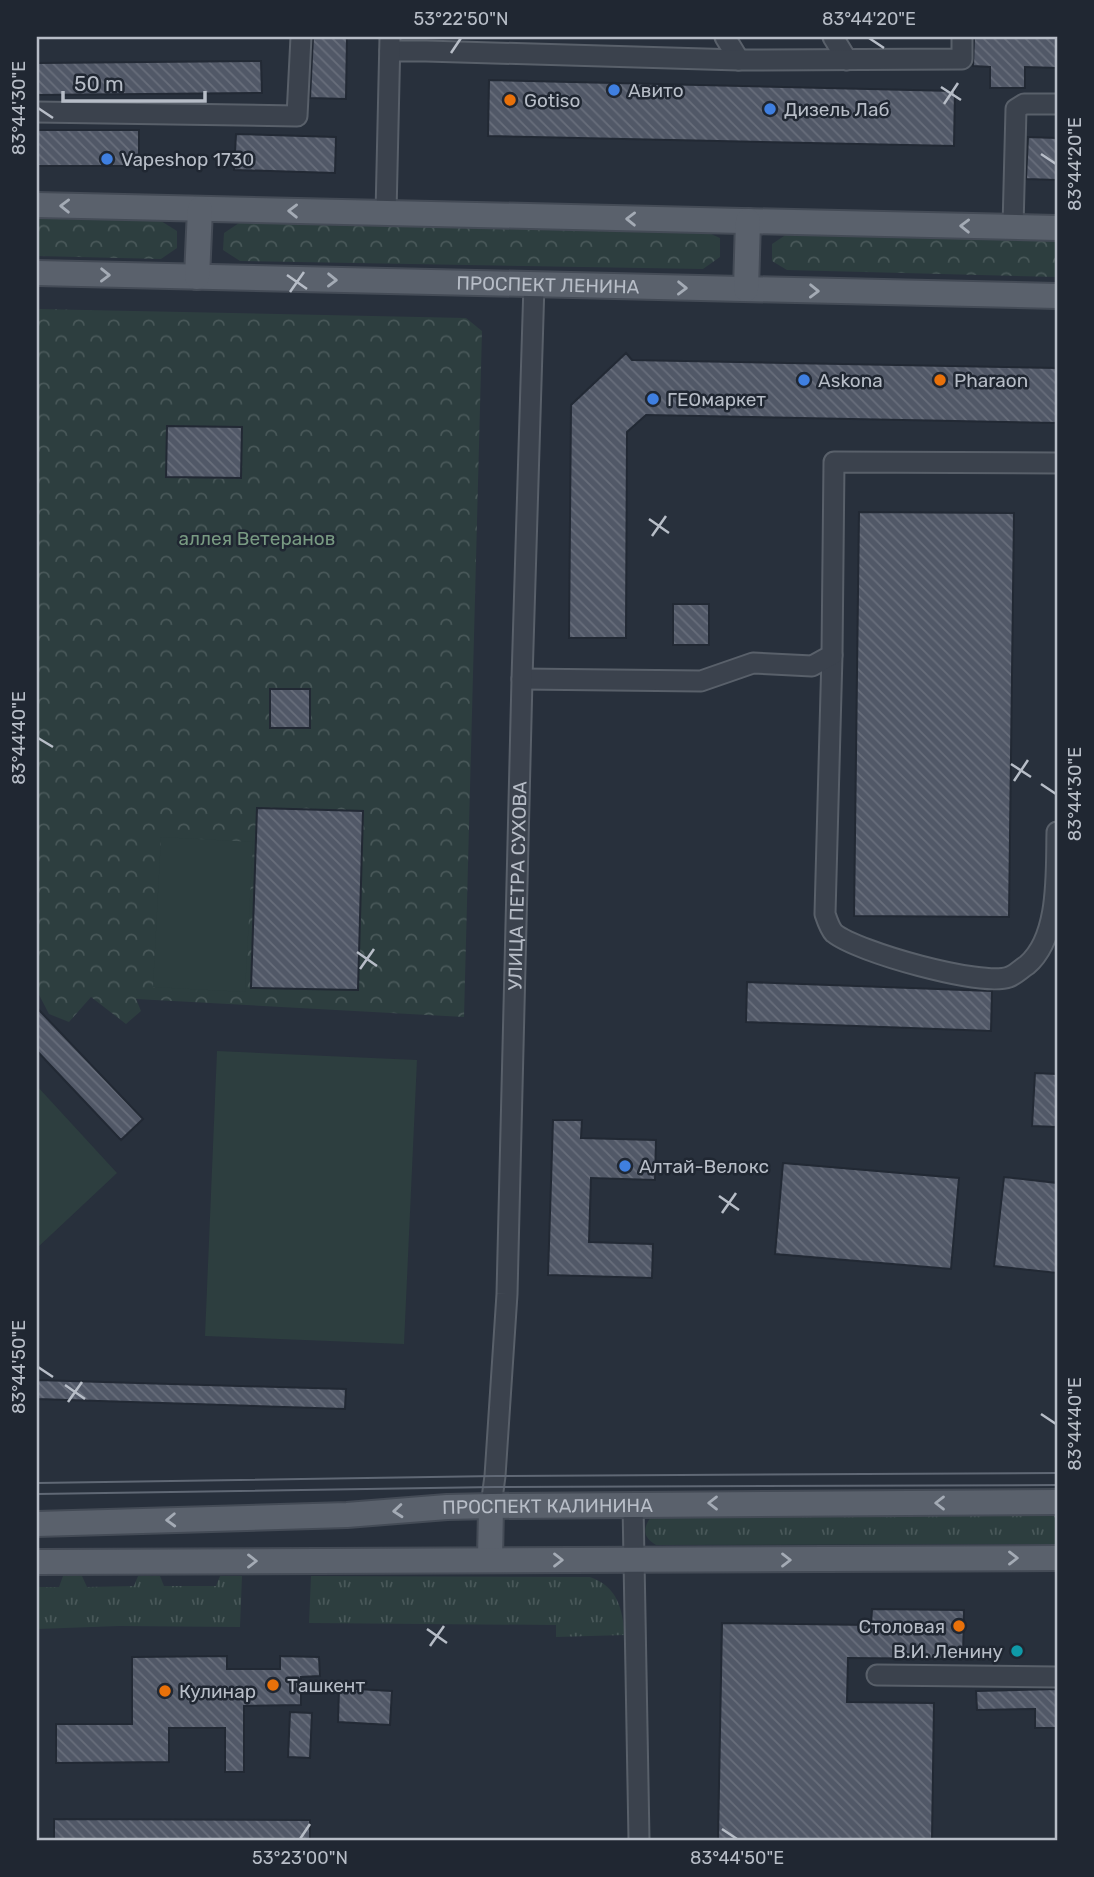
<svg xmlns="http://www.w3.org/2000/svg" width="1094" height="1877" font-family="Rubik,sans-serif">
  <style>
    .grass { fill: url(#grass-tufts) }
    .forest { fill: url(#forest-crowns) }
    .pitch { fill: #2d3e3f }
    .building { fill: url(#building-back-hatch); stroke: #222934; stroke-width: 2 }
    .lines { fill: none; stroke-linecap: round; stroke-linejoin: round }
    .minor-casing { stroke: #59606a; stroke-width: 23 }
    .major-casing { stroke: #444b56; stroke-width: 28 }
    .minor { stroke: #3b424d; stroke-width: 19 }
    .major { stroke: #5a616c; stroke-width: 24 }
    .tram { stroke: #606875; stroke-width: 2 }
    .oneway { stroke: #a4abb5 }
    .ticks { fill: none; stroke: #b7bdc7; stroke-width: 2.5 }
    .shop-dot { fill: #3f7fe0; stroke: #202732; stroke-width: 2.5 }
    .food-dot { fill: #e8710a; stroke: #202732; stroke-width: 2.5 }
    .culture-dot { fill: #0f9aa8; stroke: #202732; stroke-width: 2.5 }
    .labels { text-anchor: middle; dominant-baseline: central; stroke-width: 5; stroke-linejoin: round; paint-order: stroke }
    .poi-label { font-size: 19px; fill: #b7bdc7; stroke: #202732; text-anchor: start }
    .street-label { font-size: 19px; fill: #b7bdc7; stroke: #202732 }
    .park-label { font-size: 19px; fill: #789a82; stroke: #202732 }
    .neatline { fill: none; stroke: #b7bdc7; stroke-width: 2.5 }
    .ticks-label { font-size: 18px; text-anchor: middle; fill: #b7bdc7 }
  </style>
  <defs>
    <pattern id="grass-tufts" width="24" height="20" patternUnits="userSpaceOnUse" patternTransform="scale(1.75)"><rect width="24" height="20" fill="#2d3e3f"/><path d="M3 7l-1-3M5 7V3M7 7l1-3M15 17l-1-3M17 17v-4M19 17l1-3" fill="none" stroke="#495859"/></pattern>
    <pattern id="forest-crowns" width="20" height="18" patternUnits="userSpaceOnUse" patternTransform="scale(1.75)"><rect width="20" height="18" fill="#2d3e3f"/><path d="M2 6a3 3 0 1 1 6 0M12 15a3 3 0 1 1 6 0" fill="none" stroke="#495859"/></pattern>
    <pattern id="building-back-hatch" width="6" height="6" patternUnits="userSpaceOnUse" patternTransform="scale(1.75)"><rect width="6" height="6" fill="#515867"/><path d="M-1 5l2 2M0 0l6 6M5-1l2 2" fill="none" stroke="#686e7b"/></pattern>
  </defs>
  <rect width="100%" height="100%" fill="#28303c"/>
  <path class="grass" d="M1057,1514V1544L656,1545C642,1537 643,1528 651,1517Z
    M63,1576H82L87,1587L134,1586L138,1576H160L164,1586H216L220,1576H242L240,1627L119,1626L37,1629V1587H59Z
    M311,1576L590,1577C618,1587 622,1608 625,1635L556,1637V1625L309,1623Z"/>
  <path class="forest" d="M37,218L161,221L177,231V248L161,259L37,256Z
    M239,223L702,230L720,238V257L703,269L240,261L223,250L224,233Z
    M787,234L1057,240V277L787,270L772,261V244Z
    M37,309L466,318L482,331L464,1017L136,999L141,1011L126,1024L91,997L69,1022L49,1014L37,991Z"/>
  <path class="pitch" d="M161,837L253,842L245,992L153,987Z
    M217,1051L417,1060L404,1344L205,1336Z
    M37,1086L117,1173L37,1248Z"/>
  <path class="building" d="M313,37H347L346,99L310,98Z
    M974,37H1057V68L1025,67V88H990V67L973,66Z
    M261,61L262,93L37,95V63Z
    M489,80L955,91L954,146L488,136Z
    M37,130H139V166H37Z
    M236,134L336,137L335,173L234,170Z
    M1028,137L1057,138V180L1026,179Z
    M626,353L632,360L1057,368V423L646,415L627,432L626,638H569L571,405Z
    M167,426L242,427L241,478L166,477Z
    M859,512L1014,513L1009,917L854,916Z
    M673,604H709V645H673Z
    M270,689H310V728H270Z
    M257,808L363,811L358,990L251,988Z
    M747,982L992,991L991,1031L746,1022Z
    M37,1008L143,1119L121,1140L37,1051Z
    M1035,1073L1057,1074V1127L1032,1126Z
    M553,1120H582L581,1138L656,1140L655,1180L591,1178L589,1242L653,1244L652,1278L548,1275Z
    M783,1163L959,1178L951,1269L775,1254Z
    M1004,1177L1057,1183V1273L994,1266Z
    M37,1380L346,1389L345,1409L37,1399Z
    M872,1609L964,1610L963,1659L848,1658L847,1702L934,1703L932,1840H718L722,1623L871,1625Z
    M227,1656V1669H280V1656L319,1657L320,1676L301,1677V1705L244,1706V1772H225V1728H169V1762L56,1763V1724H132V1657Z
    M339,1688L392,1691L390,1725L338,1722Z
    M1057,1689V1728H1035V1709L977,1710L976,1691Z
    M290,1712L312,1713L310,1758L288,1757Z
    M54,1819L310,1820V1840H54Z"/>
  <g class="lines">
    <g class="minor-casing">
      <g id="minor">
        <path d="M725,37L739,60"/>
        <path d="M833,37L847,60"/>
        <path d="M390,51H426L739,60L962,59V37"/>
        <path d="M37,112L297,116L301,37"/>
        <path d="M386,213L390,37"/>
        <path d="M1013,227L1016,109L1024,104H1057"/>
        <path d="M832,655L825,914C827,920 830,929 834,933C857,952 982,987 1009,977C1015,975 1022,968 1027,965C1060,937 1056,872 1057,832"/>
        <path d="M522,679L701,681L753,663L812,666L832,655L834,462L1057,463"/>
        <path d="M633,1504L639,1840"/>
        <path id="s1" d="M491,1506L495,1476L507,1294L522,679L534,284"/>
        <path d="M877,1675L1057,1677"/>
      </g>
    </g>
    <g class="major-casing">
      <g id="major">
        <path d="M37,205L1057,228"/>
        <path id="s2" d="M37,273L1057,296"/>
        <path d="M197,277L200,209"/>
        <path d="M746,289L748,221"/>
        <path id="s3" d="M37,1524L347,1515L447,1507L491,1506L1057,1502"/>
        <path d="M490,1560L491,1506"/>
        <path d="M37,1562L1057,1558"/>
      </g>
    </g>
    <use href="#minor" class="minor"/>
    <use href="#major" class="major"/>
    <path class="tram" d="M37,1483L495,1476L1057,1473
      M37,1494L494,1487L1057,1485"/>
  </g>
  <defs><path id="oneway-chevron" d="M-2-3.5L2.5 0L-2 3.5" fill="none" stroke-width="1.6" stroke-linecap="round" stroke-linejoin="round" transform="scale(1.75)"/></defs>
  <g class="oneway">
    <use href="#oneway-chevron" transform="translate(65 206) rotate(-179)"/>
    <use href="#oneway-chevron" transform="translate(293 211) rotate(-179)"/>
    <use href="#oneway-chevron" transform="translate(631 219) rotate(-179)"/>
    <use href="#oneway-chevron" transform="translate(965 226) rotate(-179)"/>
    <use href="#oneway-chevron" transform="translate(105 275) rotate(1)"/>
    <use href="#oneway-chevron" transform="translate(332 280) rotate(1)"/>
    <use href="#oneway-chevron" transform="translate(682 288) rotate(1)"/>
    <use href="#oneway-chevron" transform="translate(814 291) rotate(1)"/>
    <use href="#oneway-chevron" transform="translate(713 1503) rotate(180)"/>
    <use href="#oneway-chevron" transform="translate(940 1503) rotate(180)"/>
    <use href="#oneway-chevron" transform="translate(398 1511) rotate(175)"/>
    <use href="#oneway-chevron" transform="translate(171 1520) rotate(178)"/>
    <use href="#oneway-chevron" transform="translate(1013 1558)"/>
    <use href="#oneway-chevron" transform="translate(558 1560)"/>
    <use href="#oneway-chevron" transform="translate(786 1560)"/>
    <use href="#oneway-chevron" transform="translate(252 1561)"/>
  </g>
  <path class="ticks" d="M869,38L884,48M451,53L461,38M941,87L961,100M944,104L958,83M38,108L53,118M1041,154L1056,164M287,275L307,289M290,292L304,272M649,519L669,533M652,536L666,516M38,738L53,747M1011,764L1031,777M1014,781L1028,760M1041,784L1056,794M357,952L377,966M360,969L374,949M719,1196L739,1210M722,1213L736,1193M38,1367L53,1377M65,1385L85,1399M68,1402L82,1382M1041,1414L1056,1424M427,1629L447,1643M430,1646L444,1626M722,1829L737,1839M300,1839L310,1824"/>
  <g class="shop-dot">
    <circle cx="614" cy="90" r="7"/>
    <circle cx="770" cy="109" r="7"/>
    <circle cx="107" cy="159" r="7"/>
    <circle cx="804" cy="380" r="7"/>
    <circle cx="653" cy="399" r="7"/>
    <circle cx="625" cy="1166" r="7"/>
  </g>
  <g class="food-dot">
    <circle cx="510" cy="100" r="7"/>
    <circle cx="940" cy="380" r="7"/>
    <circle cx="959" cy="1626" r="7"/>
    <circle cx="273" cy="1685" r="7"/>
    <circle cx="165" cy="1691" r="7"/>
  </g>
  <circle class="culture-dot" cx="1017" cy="1651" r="7"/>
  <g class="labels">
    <g class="poi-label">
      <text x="628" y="90">Авито</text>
      <text x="524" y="100">Gotiso</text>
      <text x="784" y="109">Дизель Лаб</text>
      <text x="121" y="159">Vapeshop 1730</text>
      <text x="818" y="380">Askona</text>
      <text x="954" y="380">Pharaon</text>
      <text x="667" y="399">ГЕОмаркет</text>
      <text x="639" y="1166">Алтай-Велокс</text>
      <text x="945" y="1626" text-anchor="end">Столовая</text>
      <text x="1003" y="1651" text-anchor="end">В.И. Ленину</text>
      <text x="287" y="1685">Ташкент</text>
      <text x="179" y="1691">Кулинар</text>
    </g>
    <g class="street-label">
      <text stroke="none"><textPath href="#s2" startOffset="511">ПРОСПЕКТ ЛЕНИНА</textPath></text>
      <text stroke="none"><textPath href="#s1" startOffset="621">УЛИЦА ПЕТРА СУХОВА</textPath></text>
      <text stroke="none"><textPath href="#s3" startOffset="511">ПРОСПЕКТ КАЛИНИНА</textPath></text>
    </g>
    <g class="park-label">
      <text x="257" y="538">аллея Ветеранов</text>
    </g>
  </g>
  <rect width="1094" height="1877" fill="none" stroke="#202732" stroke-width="77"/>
  <path d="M63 91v10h142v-10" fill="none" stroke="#b7bdc7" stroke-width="3.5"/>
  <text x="74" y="91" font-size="21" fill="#b7bdc7" stroke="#202732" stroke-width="5" paint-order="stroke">50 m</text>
  <rect x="38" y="38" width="1018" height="1801" class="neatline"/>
  <g class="ticks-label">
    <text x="461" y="25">53°22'50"N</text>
    <text x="869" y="25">83°44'20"E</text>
    <text transform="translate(19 108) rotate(-90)" y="6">83°44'30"E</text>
    <text transform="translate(1075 164) rotate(-90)" y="6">83°44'20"E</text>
    <text transform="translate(19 738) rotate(-90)" y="6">83°44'40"E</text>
    <text transform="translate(1075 794) rotate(-90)" y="6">83°44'30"E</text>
    <text transform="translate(19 1367) rotate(-90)" y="6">83°44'50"E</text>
    <text transform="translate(1075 1424) rotate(-90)" y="6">83°44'40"E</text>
    <text x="300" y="1864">53°23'00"N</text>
    <text x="737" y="1864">83°44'50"E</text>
  </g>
</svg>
